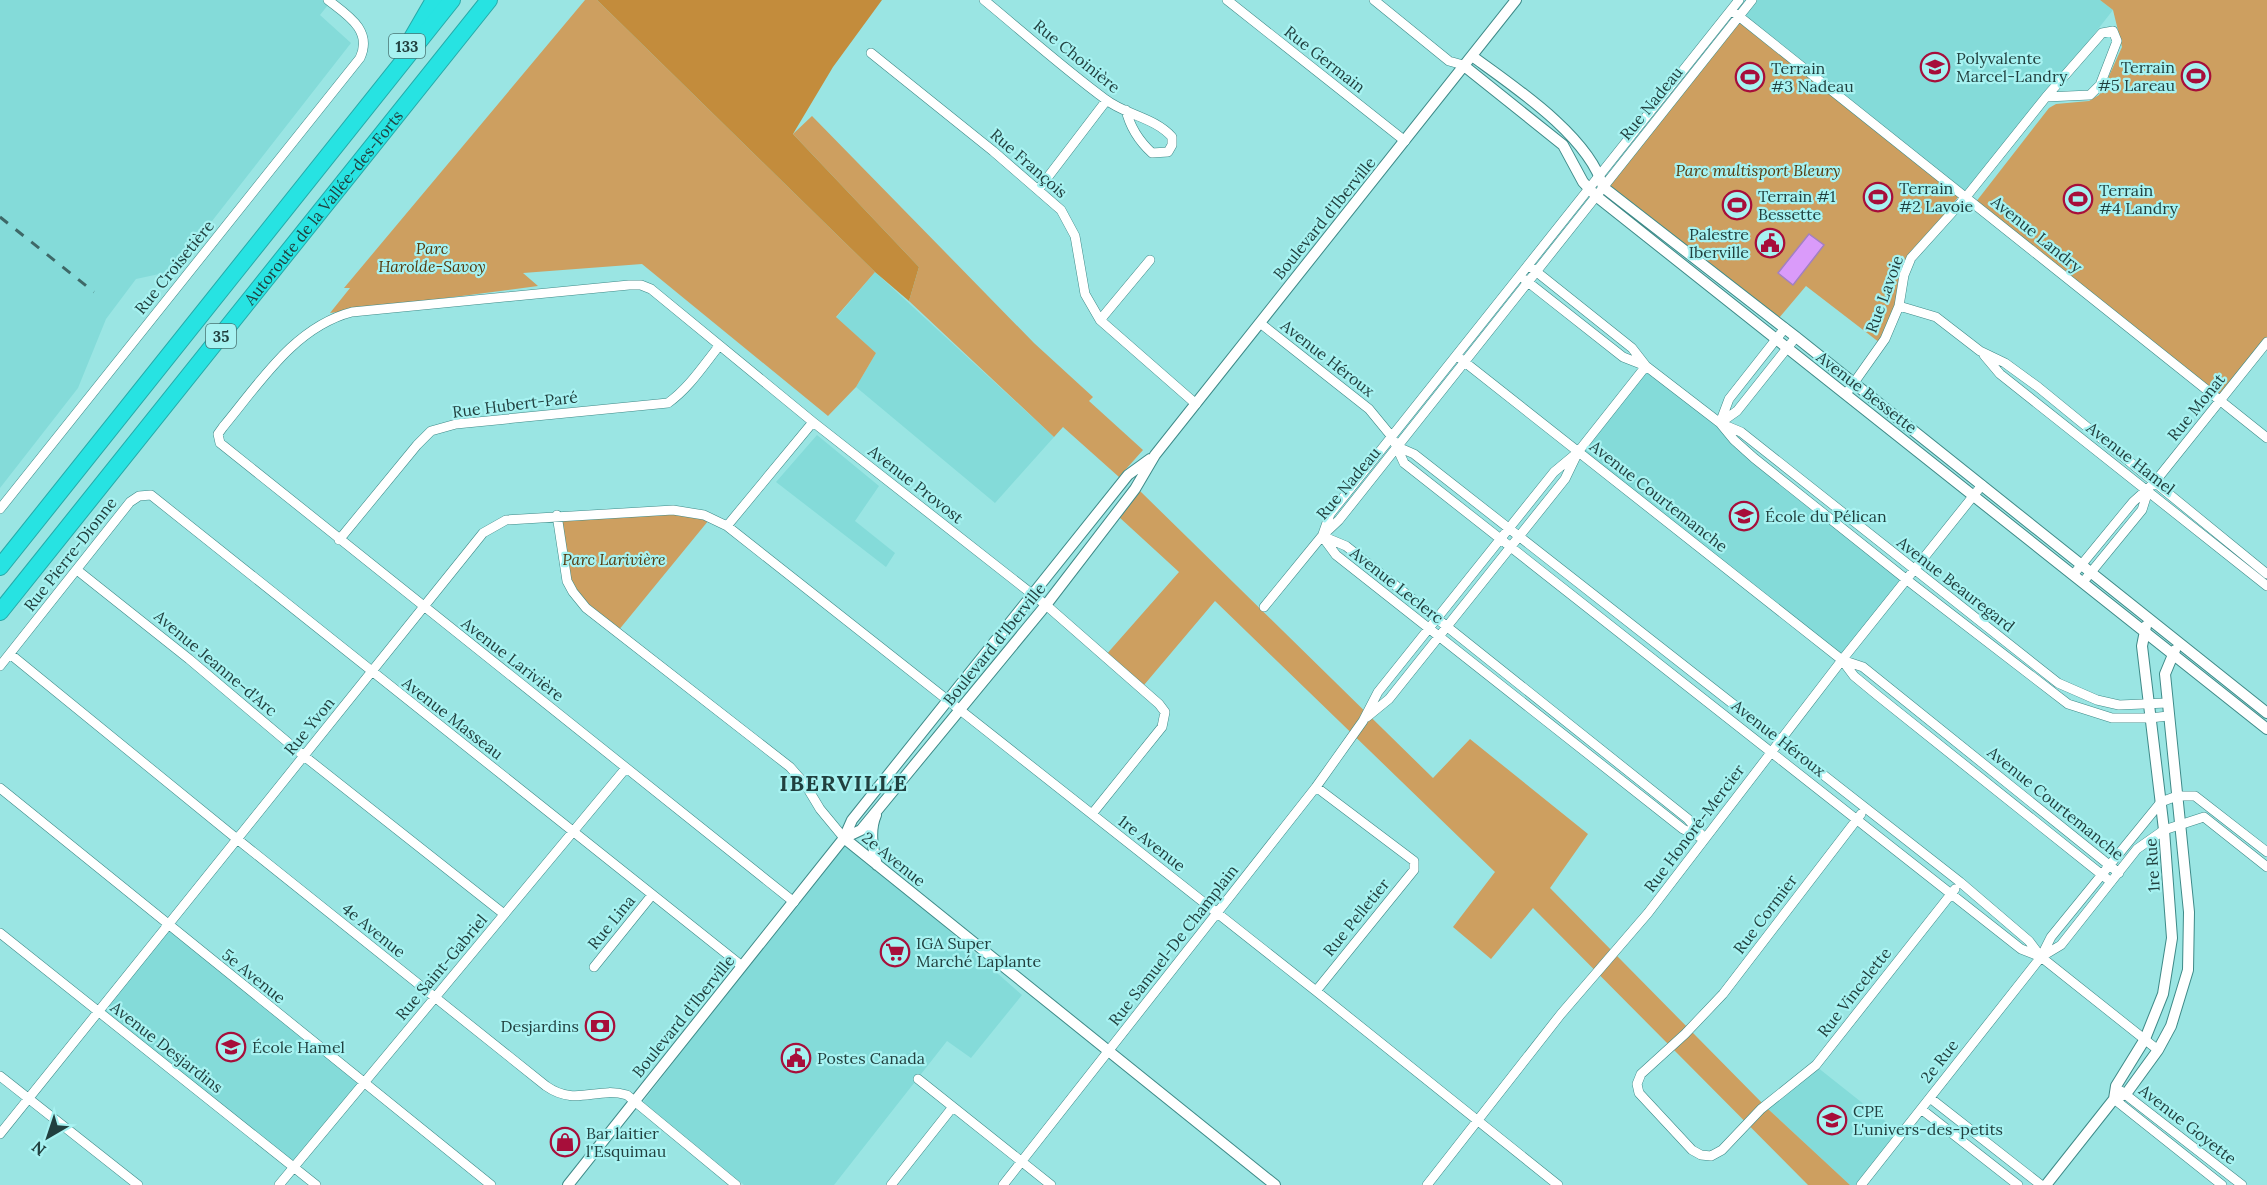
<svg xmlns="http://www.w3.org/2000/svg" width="2267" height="1185" font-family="Lora,serif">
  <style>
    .built { fill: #84dbd9 }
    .green { fill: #cd9f60 }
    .forest { fill: #c38c3c }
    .water { fill: #da9bfa; stroke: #a280c2; stroke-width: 1.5 }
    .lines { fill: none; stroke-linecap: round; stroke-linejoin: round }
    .minor-casing { stroke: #3e8a88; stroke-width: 10 }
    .tertiary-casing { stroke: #3e8a88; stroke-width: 12 }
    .motorway-casing { stroke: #25aaa9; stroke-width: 18 }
    .minor { stroke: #fff; stroke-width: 9 }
    .tertiary { stroke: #fff; stroke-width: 10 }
    .motorway { stroke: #27e3e2; stroke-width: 16 }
    .rail { stroke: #3e6867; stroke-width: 3; stroke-dasharray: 10 10; stroke-linecap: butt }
    .labels { text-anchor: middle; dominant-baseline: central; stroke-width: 4.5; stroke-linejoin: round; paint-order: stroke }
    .shield { fill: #a7f2f1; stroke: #497574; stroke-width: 1.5 }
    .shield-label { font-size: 15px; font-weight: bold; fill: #21403f }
    .street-label { font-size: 16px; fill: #21403f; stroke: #a7f2f1 }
    .poi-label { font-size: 16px; fill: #21403f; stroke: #a7f2f1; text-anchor: start }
    .park-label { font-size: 16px; font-style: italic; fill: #55390c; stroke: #a7f2f1 }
    .district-label { font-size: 22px; font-weight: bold; letter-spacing: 1.5px; fill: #21403f; stroke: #a7f2f1 }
  </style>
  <rect width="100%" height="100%" fill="#9ae5e3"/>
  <path class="built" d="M0,0H332L320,15L351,43L173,271L136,279L106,319L78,388L0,488Z
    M1739,0H2100L2113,10L1966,197L1731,10Z
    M875,272L1054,437L995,503L856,387L876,353L836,318Z
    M1646,366L1907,580L1842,660L1578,452Z
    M817,435L879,486L855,521L895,553L886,567L776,482Z
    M844,838L1022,995L971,1058L947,1041L834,1185H744L643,1102Z
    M168,925L364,1083L294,1167L98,1012Z
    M1817,1067L1899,1132L1858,1185H1850L1768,1109Z"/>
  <path class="green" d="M585,0H597L875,272L836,317L876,353L856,387L828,416L642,264L523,273L538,286L330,313L350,288H344Z
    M2100,0H2267V341L2219,402L1972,207L2049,108L2056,104L2089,101L2099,95L2104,87L2122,47L2113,10Z
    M1739,17L1959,196L1912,256L1884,346L1806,286L1779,318L1603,187Z
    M812,116L1034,343L1093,397L1089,401L1143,450L1119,477L1063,427L1054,437L909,301L919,267L793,134Z
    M1140,491L1433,778L1470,739L1588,834L1550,888L1768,1109L1850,1185H1808L1533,908L1491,959L1453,927L1495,872L1215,601L1144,685L1105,656L1179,572L1119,517Z
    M633,509L713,515L618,631L571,589L557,515Z"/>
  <path class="forest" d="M597,0H882L833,67L793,134L919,267L909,301L875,272Z"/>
  <path class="water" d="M1809,234L1824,245L1793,285L1778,273Z"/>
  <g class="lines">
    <g class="minor-casing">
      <path id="minor" d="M984,0C1024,33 1063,68 1105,99C1125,115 1154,117 1172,137V145L1168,152L1152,153C1139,141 1130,127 1126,110
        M1227,0L1405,141
        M1374,0L1449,61L1463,65
        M1731,10L2267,438
        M871,53L993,151L1061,210L1075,236L1085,294L1100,320L1196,404
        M1038,190L1106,101
        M1528,265L1632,348L1646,366L1720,423L1734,440L1754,458L1907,580L2068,704L2112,718H2150L2168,716
        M1524,279L1623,357L1646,366
        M1899,306L1936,317L1980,351L2005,363L2038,387L2267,574
        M1100,320L1150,260
        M1260,323L1369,409L1392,437L1404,463L2021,949L2041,957
        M1984,355L2000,374L2267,586
        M1457,356L1842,660L1854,676L1877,695L2111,882
        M1846,394L1885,339L1899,306L1904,275L1911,258L1966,197L2046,97L2102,33L2113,31L2117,41L2100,85L2090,95L2046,97
        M1720,423L1729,399L1785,328
        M1720,423L1737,411L1796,337
        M1722,424L1741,432L2058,683L2097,700L2119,705L2167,703
        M1398,447L1414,454L1960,882L2029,941L2041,957L2158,1050
        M0,509L360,58C373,30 347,15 328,0
        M557,515L567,581L573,592L586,608L790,767L805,784L820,809L844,838
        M727,526L813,422
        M1323,534L1330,514L1739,0
        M1322,536L1346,546L1688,819L1704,838
        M1322,536L1336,555L1683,829L1702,838
        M339,540L417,445L431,431L456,424L668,403C689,388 703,366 719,346
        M77,570L189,659L304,756L504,914
        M2073,575L2133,502L2154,483L2267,342
        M2083,582L2142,510L2148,491
        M1264,607L1322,536L1339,520L1752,0
        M10,654L237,839L546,1086C576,1107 596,1086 627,1095L736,1185
        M1842,660L1863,667L2119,873
        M0,666L130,502L139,496L151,495L742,966
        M1367,717L1389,699L1565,479L1578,452L1646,366
        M0,788L491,1185
        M1861,814L1723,994L1685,1034L1641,1074L1637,1084L1639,1093L1692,1150L1701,1155L1711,1156L1722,1150L1761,1109L1816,1065L1955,889
        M794,902L220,443L218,434L223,427C259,384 294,327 352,312L629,285H641L651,289L813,422L1046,605L1159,704L1165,712L1162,727L1092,814
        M0,933L316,1185
        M2041,957L2061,945L2137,849L2164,830L2204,817L2267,867
        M594,967L652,895
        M1316,991L1414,870V861L1316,787
        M0,1076L138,1185
        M918,1079L1051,1185
        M2121,1091L2242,1185
        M1930,1098L2041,1185
        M2114,1099L2222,1185
        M1921,1109L2018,1185
        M0,1134L483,533L506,520L673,510L704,515L727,526L1316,991L1558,1185
        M279,1185L626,768
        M891,1185L952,1108
        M1003,1185L1316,787L1363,721L1378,692L1554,472L1578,452
        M1427,1185L1561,1014L1648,913L1842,660L1982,485
        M1861,1185L2041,957L2051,937L2161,802L2177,796H2195L2267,852"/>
    </g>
    <g class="tertiary-casing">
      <path id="tertiary" d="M1472,56C1513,86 1589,136 1603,187L1796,337L2267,713
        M1463,65L1563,145L1583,182L1596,196L2267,729
        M876,815C869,831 873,849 877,865
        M844,838L861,830L1046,605L1135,489L1155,455L1516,0
        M844,838L1275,1185
        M2114,1099L2126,1094L2158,1050L2171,1026L2188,970L2189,912L2165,674L2175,650
        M568,1185L844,838L852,820L1128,475L1150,459
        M2046,1185L2114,1099L2116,1086L2145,1039L2163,994L2172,938L2164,830L2142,646L2146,626"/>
    </g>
    <g class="motorway-casing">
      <g id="motorway">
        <path d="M412,38L434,0"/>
        <path d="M0,567L452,0"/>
        <path id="s1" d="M0,612L489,0"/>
      </g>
    </g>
    <use href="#minor" class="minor"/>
    <use href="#tertiary" class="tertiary"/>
    <use href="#motorway" class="motorway"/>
    <path class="rail" d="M0,217L94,292"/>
  </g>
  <defs>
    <g id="school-ring" transform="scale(1.5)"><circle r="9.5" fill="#a7f2f1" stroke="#a70e3a" stroke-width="1.5"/><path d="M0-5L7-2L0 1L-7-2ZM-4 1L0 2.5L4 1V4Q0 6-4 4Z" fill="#a70e3a"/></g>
    <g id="stadium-ring" transform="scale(1.5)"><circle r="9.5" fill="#a7f2f1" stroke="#a70e3a" stroke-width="1.5"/><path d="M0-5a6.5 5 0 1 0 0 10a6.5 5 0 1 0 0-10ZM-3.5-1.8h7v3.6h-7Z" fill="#a70e3a"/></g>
    <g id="civic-ring" transform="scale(1.5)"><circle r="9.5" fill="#a7f2f1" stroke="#a70e3a" stroke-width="1.5"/><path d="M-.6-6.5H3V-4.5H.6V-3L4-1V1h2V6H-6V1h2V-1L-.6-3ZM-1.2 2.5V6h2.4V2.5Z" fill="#a70e3a"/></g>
    <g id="supermarket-ring" transform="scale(1.5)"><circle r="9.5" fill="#a7f2f1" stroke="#a70e3a" stroke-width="1.5"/><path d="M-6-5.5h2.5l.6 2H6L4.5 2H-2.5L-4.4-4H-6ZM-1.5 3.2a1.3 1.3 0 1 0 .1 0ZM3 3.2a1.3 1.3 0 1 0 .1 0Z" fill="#a70e3a"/></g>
    <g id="bank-ring" transform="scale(1.5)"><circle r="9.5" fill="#a7f2f1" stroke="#a70e3a" stroke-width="1.5"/><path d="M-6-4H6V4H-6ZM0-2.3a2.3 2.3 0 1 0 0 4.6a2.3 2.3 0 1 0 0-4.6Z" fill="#a70e3a"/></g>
    <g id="shop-ring" transform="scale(1.5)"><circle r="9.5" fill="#a7f2f1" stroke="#a70e3a" stroke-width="1.5"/><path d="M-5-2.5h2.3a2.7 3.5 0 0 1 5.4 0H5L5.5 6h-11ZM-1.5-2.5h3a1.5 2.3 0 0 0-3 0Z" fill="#a70e3a"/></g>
  </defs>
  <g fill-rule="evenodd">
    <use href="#school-ring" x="1935" y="67"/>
    <use href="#stadium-ring" x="2196" y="76"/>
    <use href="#stadium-ring" x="1750" y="77"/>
    <use href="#stadium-ring" x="1878" y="197"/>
    <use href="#stadium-ring" x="2078" y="199"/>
    <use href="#stadium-ring" x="1737" y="205"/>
    <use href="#civic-ring" x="1770" y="243"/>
    <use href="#school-ring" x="1744" y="516"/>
    <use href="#supermarket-ring" x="895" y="952"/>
    <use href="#bank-ring" x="600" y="1026"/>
    <use href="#school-ring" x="231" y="1047"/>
    <use href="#civic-ring" x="796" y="1058"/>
    <use href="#school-ring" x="1832" y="1120"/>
    <use href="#shop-ring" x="565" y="1142"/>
  </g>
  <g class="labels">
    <g class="shield">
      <rect x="389" y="34" width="36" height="24" rx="4.5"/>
      <rect x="206" y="324" width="30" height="24" rx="4.5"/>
    </g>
    <g class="shield-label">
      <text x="407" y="46">133</text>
      <text x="221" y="336">35</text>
    </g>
    <g class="street-label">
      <text transform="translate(1077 56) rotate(39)">Rue Choinière</text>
      <text transform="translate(1325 59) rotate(38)">Rue Germain</text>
      <text transform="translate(1651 103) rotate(-51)">Rue Nadeau</text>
      <text transform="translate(1029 163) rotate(41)">Rue François</text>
      <text stroke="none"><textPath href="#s1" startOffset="518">Autoroute de la Vallée-des-Forts</textPath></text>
      <text transform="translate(1324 218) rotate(-51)">Boulevard d'Iberville</text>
      <text transform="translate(2037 234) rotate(39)">Avenue Landry</text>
      <text transform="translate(174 267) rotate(-51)">Rue Croisetière</text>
      <text transform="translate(1884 294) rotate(-70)">Rue Lavoie</text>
      <text transform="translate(1328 358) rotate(38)">Avenue Héroux</text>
      <text transform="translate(1867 392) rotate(38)">Avenue Bessette</text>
      <text transform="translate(515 404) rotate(-7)">Rue Hubert-Paré</text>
      <text transform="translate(2196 407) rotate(-51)">Rue Monat</text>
      <text transform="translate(2131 458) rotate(38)">Avenue Hamel</text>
      <text transform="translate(1348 483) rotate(-50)">Rue Nadeau</text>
      <text transform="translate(916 484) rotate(38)">Avenue Provost</text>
      <text transform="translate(1659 496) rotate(38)">Avenue Courtemanche</text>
      <text transform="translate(70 554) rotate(-52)">Rue Pierre-Dionne</text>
      <text transform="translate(1956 584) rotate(38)">Avenue Beauregard</text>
      <text transform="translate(1397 585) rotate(38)">Avenue Leclerc</text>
      <text transform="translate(994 644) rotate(-51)">Boulevard d'Iberville</text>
      <text transform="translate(513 659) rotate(38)">Avenue Larivière</text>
      <text transform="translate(216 663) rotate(40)">Avenue Jeanne-d'Arc</text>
      <text transform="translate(453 718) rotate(38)">Avenue Masseau</text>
      <text transform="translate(309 726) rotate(-51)">Rue Yvon</text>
      <text transform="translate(1779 738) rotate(38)">Avenue Héroux</text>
      <text transform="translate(2056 803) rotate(39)">Avenue Courtemanche</text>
      <text transform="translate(1694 828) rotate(-53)">Rue Honoré-Mercier</text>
      <text transform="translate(1152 843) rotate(38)">1re Avenue</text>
      <text transform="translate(894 859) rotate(39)">2e Avenue</text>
      <text transform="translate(2152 865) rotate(-94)">1re Rue</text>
      <text transform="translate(1765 914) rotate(-53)">Rue Cormier</text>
      <text transform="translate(1356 917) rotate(-51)">Rue Pelletier</text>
      <text transform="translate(611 922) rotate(-51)">Rue Lina</text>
      <text transform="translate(374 930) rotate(39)">4e Avenue</text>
      <text transform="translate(1173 945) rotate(-52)">Rue Samuel-De Champlain</text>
      <text transform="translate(441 967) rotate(-50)">Rue Saint-Gabriel</text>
      <text transform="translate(254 976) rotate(39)">5e Avenue</text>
      <text transform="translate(1854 992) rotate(-52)">Rue Vincelette</text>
      <text transform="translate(683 1016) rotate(-51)">Boulevard d'Iberville</text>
      <text transform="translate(167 1047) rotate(38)">Avenue Desjardins</text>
      <text transform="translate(1939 1061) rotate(-52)">2e Rue</text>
      <text transform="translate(2188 1124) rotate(38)">Avenue Goyette</text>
    </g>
    <g class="poi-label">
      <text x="1956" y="58">Polyvalente<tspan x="1956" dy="18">Marcel-Landry</tspan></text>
      <text x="2175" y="67" text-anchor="end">Terrain<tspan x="2175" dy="18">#5 Lareau</tspan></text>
      <text x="1771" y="68">Terrain<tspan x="1771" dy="18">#3 Nadeau</tspan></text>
      <text x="1899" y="188">Terrain<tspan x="1899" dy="18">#2 Lavoie</tspan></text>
      <text x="2099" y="190">Terrain<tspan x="2099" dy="18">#4 Landry</tspan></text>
      <text x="1758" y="196">Terrain #1<tspan x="1758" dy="18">Bessette</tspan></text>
      <text x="1749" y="234" text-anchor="end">Palestre<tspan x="1749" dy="18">Iberville</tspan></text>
      <text x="1765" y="516">École du Pélican</text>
      <text x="916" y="943">IGA Super<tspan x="916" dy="18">Marché Laplante</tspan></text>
      <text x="579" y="1026" text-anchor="end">Desjardins</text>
      <text x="252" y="1047">École Hamel</text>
      <text x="817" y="1058">Postes Canada</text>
      <text x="1853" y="1111">CPE<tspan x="1853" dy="18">L'univers-des-petits</tspan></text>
      <text x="586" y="1133">Bar laitier<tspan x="586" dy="18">l'Esquimau</tspan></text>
    </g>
    <g class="park-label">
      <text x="1758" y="170">Parc multisport Bleury</text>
      <text x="432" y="248">Parc<tspan x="432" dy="18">Harolde-Savoy</tspan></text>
      <text x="614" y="559">Parc Larivière</text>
    </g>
    <g class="district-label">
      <text x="844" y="783">IBERVILLE</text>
    </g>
  </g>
  <g transform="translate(48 1137) rotate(219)" stroke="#a7f2f1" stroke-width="4.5" paint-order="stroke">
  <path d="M0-4.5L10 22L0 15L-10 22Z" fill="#21403f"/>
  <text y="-9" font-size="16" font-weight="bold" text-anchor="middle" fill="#21403f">N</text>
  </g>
</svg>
